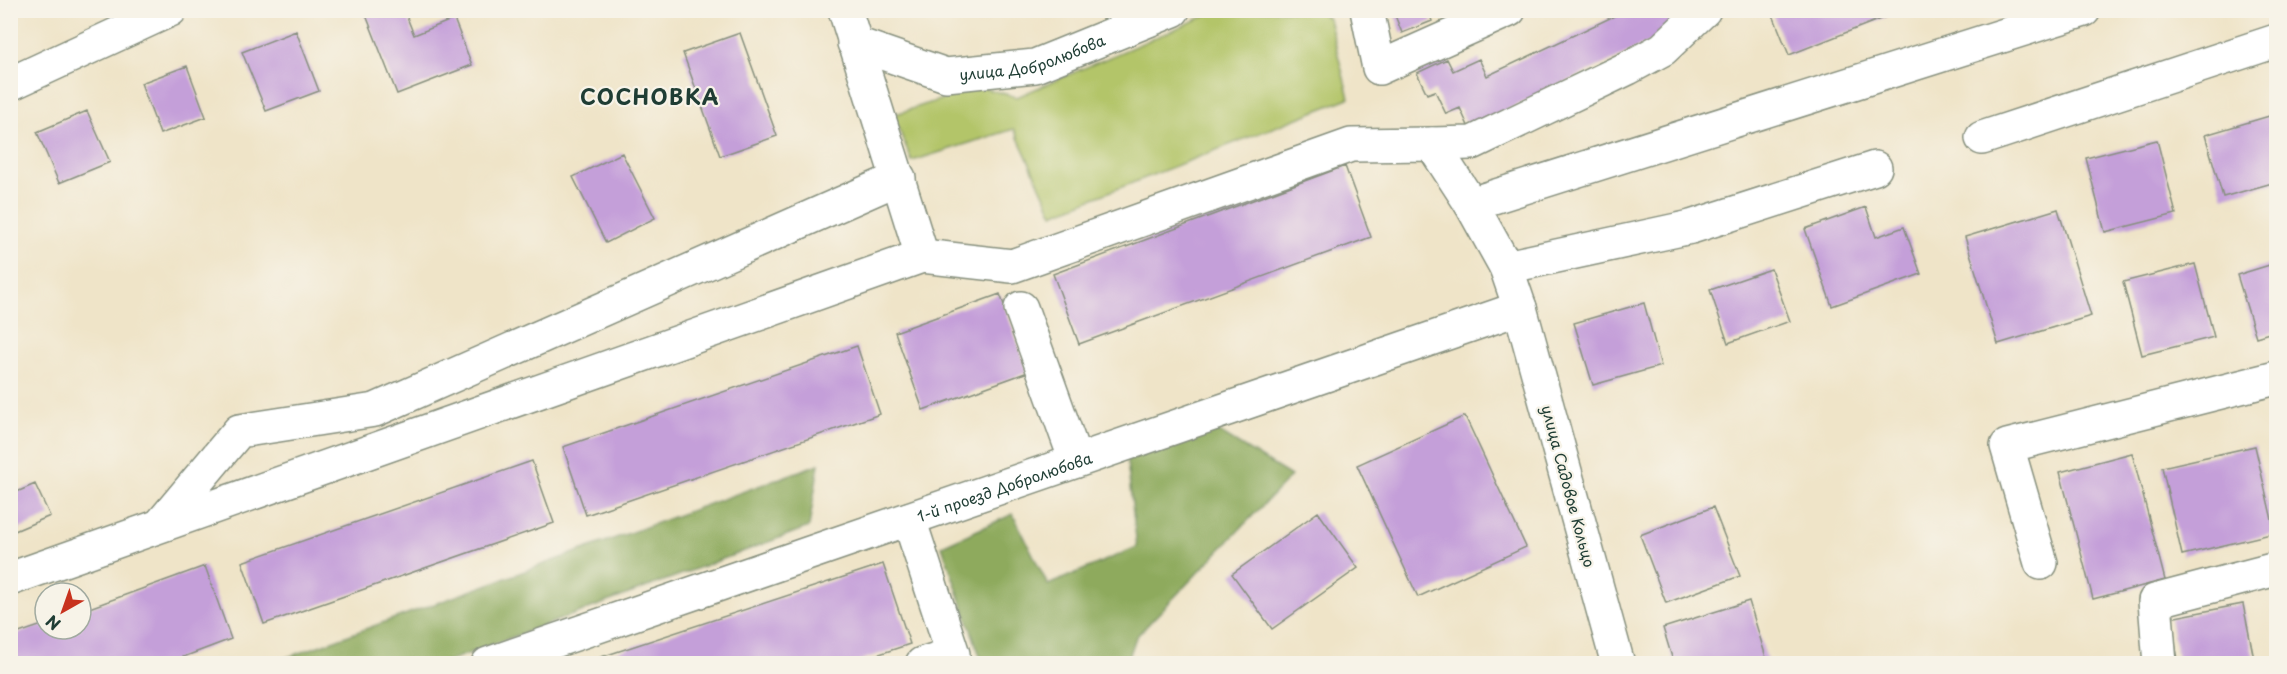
<svg xmlns="http://www.w3.org/2000/svg" width="2287" height="674" font-family="'Playpen Sans',sans-serif">
  <style>
    .green { fill: #b3c569; stroke: #69814e; stroke-width: 1.5 }
    .forest { fill: #8eaa5d; stroke: #567448; stroke-width: 1.5 }
    .building { fill: #c49fd9 }
    .lines { fill: none; stroke-linecap: round; stroke-linejoin: round }
    .minor-casing { stroke: #87907e; stroke-width: 36 }
    .minor { stroke: #fff; stroke-width: 33 }
    .labels { text-anchor: middle; dominant-baseline: central; stroke-width: 4.5; stroke-linejoin: round; paint-order: stroke }
    .street-label { font-size: 15px; fill: #1f3d34; stroke: #f7f3e8 }
    .district-label { font-size: 21px; font-weight: bold; letter-spacing: 1.5px; fill: #1f3d34; stroke: #f7f3e8 }
  </style>
  <rect width="100%" height="100%" fill="#f7f3e8"/>
  <filter id="ink" filterUnits="userSpaceOnUse"><feTurbulence type="fractalNoise" baseFrequency=".0167" numOctaves="2"/><feDisplacementMap in="SourceGraphic" scale="12" xChannelSelector="R" yChannelSelector="G"/><feConvolveMatrix kernelMatrix="1 2 1 2 8 2 1 2 1" color-interpolation-filters="sRGB"/></filter>
  <filter id="wash" filterUnits="userSpaceOnUse"><feTurbulence type="fractalNoise" baseFrequency=".008" numOctaves="4" result="noise"/><feDisplacementMap in="SourceGraphic" scale="24" xChannelSelector="R" yChannelSelector="G"/><feGaussianBlur stdDeviation="1.35" result="paint"/><feColorMatrix in="noise" values="0 0 0 0 0 0 0 0 0 0 0 0 0 0 0 0 0 1.4 0 .05"/><feComposite in="paint" operator="in"/></filter>
  <g filter="url(#wash)">
    <rect width="100%" height="100%" fill="#efe4c8"/>
    <path class="green" d="M1219,10L1318,11L1329,19L1349,98L1053,214L1014,129L912,161L893,115L979,87L1017,97Z"/>
    <path class="forest" d="M1206,424L1291,476L1136,637L1127,663H969L981,659L942,546L1013,514L1048,585L1137,547L1126,453Z
      M819,464L809,527L443,663L269,664Z"/>
    <g id="blocks">
      <path class="building" d="M364,10H404L414,35L454,19L472,65L397,94Z
        M1401,10H1428L1432,21L1402,33L1394,13Z
        M1627,10H1674L1670,24L1656,39L1469,128L1460,108L1446,114L1435,91L1427,94L1417,73L1447,59L1453,71L1479,59L1487,76Z
        M1771,10H1901V11L1789,55Z
        M296,31L319,91L266,111L242,52Z
        M740,33L777,136L720,156L683,53Z
        M187,66L206,117L160,134L141,83Z
        M87,111L110,162L59,183L37,132Z
        M2276,114V182L2223,197L2205,135Z
        M2157,140L2176,214L2105,232L2086,158Z
        M622,153L655,218L606,243L573,177Z
        M1345,166L1371,237L1079,344L1053,274Z
        M1866,207L1876,237L1904,227L1921,274L1832,306L1805,229Z
        M2058,209L2091,316L1998,344L1965,237Z
        M2276,263V331L2256,337L2237,275Z
        M2195,264L2214,337L2142,355L2123,282Z
        M1771,269L1790,321L1728,343L1710,290Z
        M1000,294L1028,372L923,410L895,332Z
        M1644,303L1661,366L1593,385L1574,323Z
        M857,346L880,414L586,515L563,447Z
        M1465,416L1526,547L1418,597L1357,465Z
        M2255,446L2275,533L2182,555L2162,467Z
        M2132,453L2165,580L2093,599L2060,472Z
        M532,461L554,523L264,624L242,562Z
        M35,484L50,516L10,533V495Z
        M1713,507L1740,576L1666,603L1640,535Z
        M1318,512L1358,568L1272,629L1232,574Z
        M883,564L910,644L849,664H593L592,660Z
        M205,566L231,639L165,664H10V636L45,624V629H81V611Z
        M1749,601L1768,664H1674L1663,628Z
        M2243,604L2255,664H2179L2170,618Z"/>
    </g>
  </g>
  <g filter="url(#ink)">
    <use href="#blocks" fill-opacity="0" stroke="#87907e" stroke-width="1.5"/>
    <g class="lines">
      <g class="minor-casing">
        <g id="minor">
          <path d="M845,10L922,256"/>
          <path d="M1367,10L1379,68L1509,10"/>
          <path id="s1" d="M854,43L946,75L1035,66L1173,10"/>
          <path d="M10,84L170,10"/>
          <path d="M1982,138L2276,41"/>
          <path d="M1432,144L1472,143L1628,68L1663,49L1704,10"/>
          <path d="M1506,267L1691,227L1875,168"/>
          <path d="M1021,308L1076,461"/>
          <path d="M909,519L953,654L922,664"/>
          <path d="M161,524L239,431L375,410L899,178"/>
          <path d="M2041,563L2007,446L2276,378"/>
          <path d="M10,579L922,256L1012,266L1351,145L1432,144L1471,204"/>
          <path id="s2" d="M488,664L1520,308"/>
          <path d="M1618,664L1520,308L1506,267L1471,204L2084,10"/>
          <path d="M2160,664L2155,601L2276,569"/>
        </g>
      </g>
      <use href="#minor" class="minor"/>
    </g>
  </g>
  <g class="labels">
    <g class="street-label">
      <text stroke="none"><textPath href="#s1" startOffset="186">улица Добролюбова</textPath></text>
      <text stroke="none"><textPath href="#s2" startOffset="546">1-й проезд Добролюбова</textPath></text>
      <text transform="translate(1569 486) rotate(75)">улица Садовое Кольцо</text>
    </g>
    <g class="district-label">
      <text x="650" y="96">СОСНОВКА</text>
    </g>
  </g>
  <rect width="2287" height="674" fill="none" stroke="#f7f3e8" stroke-width="36"/>
  <g transform="translate(63 611) rotate(220)"><circle r="28" fill="#f7f3e8" stroke="#a1aaa0" stroke-width="1.5"/>
  <path d="M0-4.5L10 22L0 15L-10 22Z" fill="#c8321e"/>
  <text y="-9" font-size="16" font-weight="bold" text-anchor="middle" fill="#1f3d34">N</text>
  </g>
</svg>
